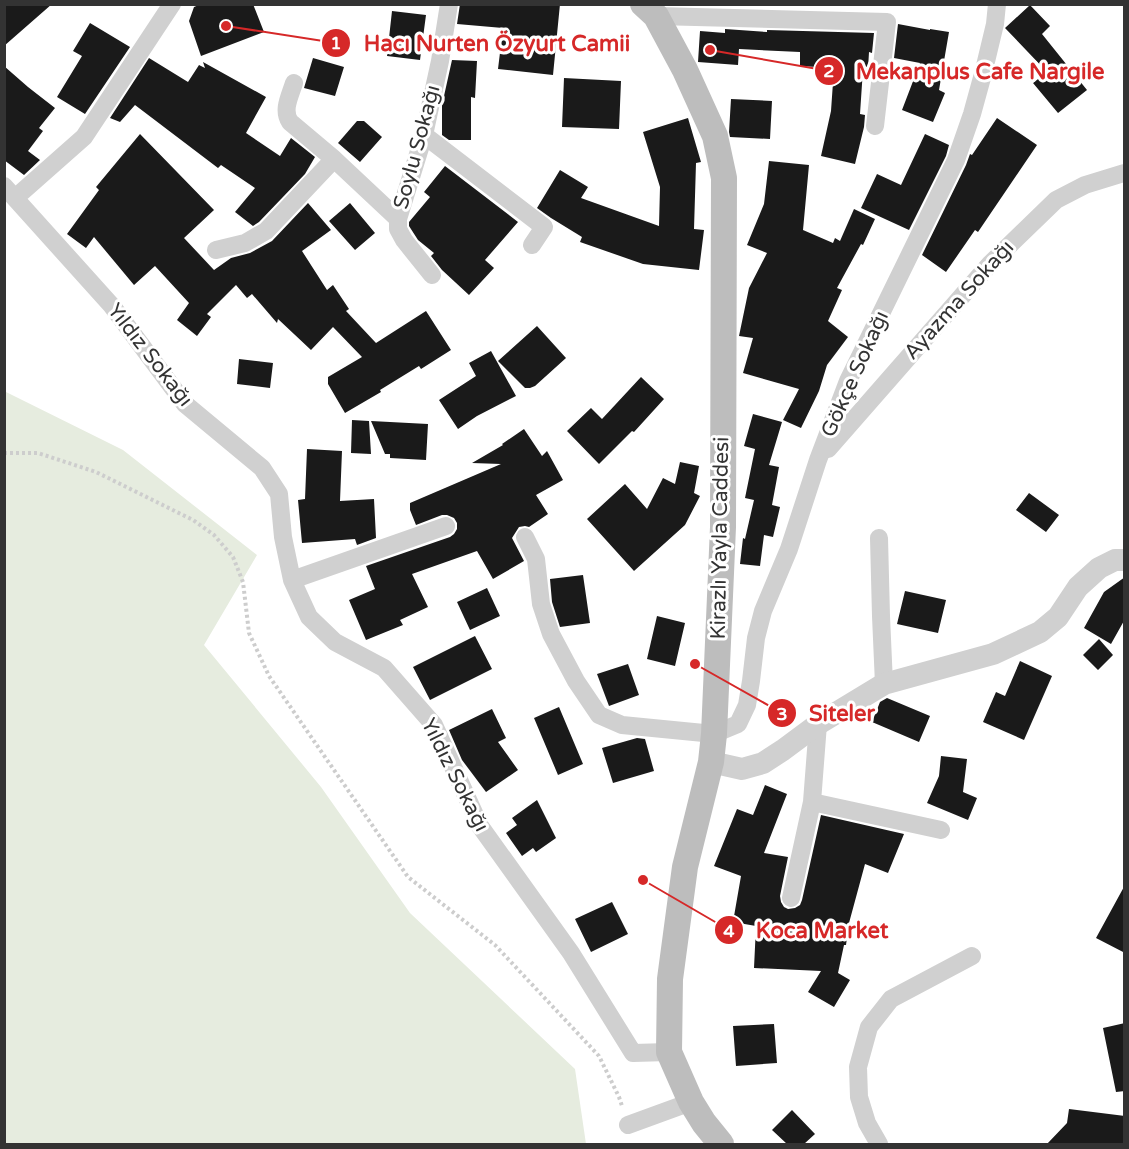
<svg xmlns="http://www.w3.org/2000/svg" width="1129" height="1149" font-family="'Varela Round',sans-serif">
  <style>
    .green { fill: #e6ecdf }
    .building { fill: #1a1a1a }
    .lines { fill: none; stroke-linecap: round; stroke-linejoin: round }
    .path { stroke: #cdcdcd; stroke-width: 4; stroke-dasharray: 3 3; stroke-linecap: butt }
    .minor { stroke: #d0d0d0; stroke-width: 18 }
    .tertiary { stroke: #d0d0d0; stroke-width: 22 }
    .secondary { stroke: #bdbdbd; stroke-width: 26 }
    .labels { text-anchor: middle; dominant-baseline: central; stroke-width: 6; stroke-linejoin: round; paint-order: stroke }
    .street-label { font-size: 21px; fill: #333; stroke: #fff }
    .leader { fill: none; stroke: #d62828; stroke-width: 2 }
    .callout-dot { fill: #d62828; stroke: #fff; stroke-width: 2 }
    .mark-label { font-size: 18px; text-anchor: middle; font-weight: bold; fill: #fff }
    .callout-label { font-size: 22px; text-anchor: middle; font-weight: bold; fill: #d62828; stroke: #fff; stroke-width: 6; stroke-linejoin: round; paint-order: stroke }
  </style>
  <rect width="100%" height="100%" fill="#fff"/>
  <path class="green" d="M4,391L123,450L257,555L204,645L321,787L410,913L575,1069L586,1144H5Z"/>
  <path class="building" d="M4,4H52L4,46Z
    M201,4H253L264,32L201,56L189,21L194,7Z
    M460,4H560L553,75L498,69L503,28L457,24Z
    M1030,5L1050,26L1042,34L1087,90L1058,113L1033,83L1047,72L1005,28Z
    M392,11L426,15L420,60L387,56Z
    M90,23L130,47L85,114L57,97L82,56L73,51Z
    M898,24L930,30V29L949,32L939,90L945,93L933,122L902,110L920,63L894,58Z
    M725,29L767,32V30L874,33L872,53L869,52L868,69H863L860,114L865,115L864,127L855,164L821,156L831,111L834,68L800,66V52L739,49L738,65L698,62L700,31L725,33Z
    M149,58L188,82L199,65L205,68L203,62L266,97L246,133L280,156L291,138L315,157L305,174L259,222L253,226L235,212L255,188L221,165L218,168L135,105L120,122L110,118Z
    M313,58L344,67L335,96L304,88Z
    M452,60L477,61L475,98L471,97V140H449L442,135V105Z
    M4,66L28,87L55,108L39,128L43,131L28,151L40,160L24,175L4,160Z
    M564,78L621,81L619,129L562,127Z
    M731,99L772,101L770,139L730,137L729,132Z
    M688,118L701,162L696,163L694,229L704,230L699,270L643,264L580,242L582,237L551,218L537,208L560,170L588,187L581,198L659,226L660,187L643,132Z
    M997,118L1037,145L978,232L975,230L946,272L922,255L966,165L970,154L972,155Z
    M357,121H364L382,137L360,162L338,143Z
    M140,134L214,210L184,238L214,270L231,258L250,253L272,241L308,203L331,230L302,251L327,290L333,285L349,309L346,311L376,343L426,311L451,350L421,369L419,366L380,390L381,392L345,413L328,384V377L362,357L333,327L311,350L278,319L277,323L252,294L247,298L236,285L207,314L211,317L197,336L177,320L189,303L155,266L134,285L94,237L86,248L67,234L99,190L96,187Z
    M925,134L949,145L946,156L909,230L861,208L877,174L901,185Z
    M769,161L809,165L803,230L833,243L835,238L840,241L854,209L875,219L863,245L861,244L837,288L842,290L828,321L848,337L827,365L819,391L801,428L783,420L799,389L743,373L753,338L739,336L749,288L767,253L747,245L764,204Z
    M445,166L518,222L485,260L494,268L469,295L442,270L431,256L434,253L418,240L409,226V222L430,197L424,192Z
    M350,203L375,233L355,250L329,221Z
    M537,326L566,358L535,386L530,388H525L498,361Z
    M491,351L516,396L477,416L458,429L439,400L476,376L469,363Z
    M239,359L273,363L270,388L237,384Z
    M641,377L664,399L634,432L632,431L599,464L567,431L591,408L602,419Z
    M753,414L782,422L769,465L779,467L772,505L780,507L773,537L764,535L760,566L740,564L743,538L745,539L754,500L745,498L755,449L744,446Z
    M352,420L369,421L371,454L351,453Z
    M371,421L428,424L426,460L390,458V454H385Z
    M524,429L542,456L547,451L563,480L536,495L548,514L529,527L525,526L519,527L512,538L524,561L493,579L477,551L412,574L428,607L400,620L403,625L366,640L349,600L375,589L366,566L450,537L454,534L457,529V523L454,518L447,515H442L416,525L410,510V503L501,464L472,463L503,445L502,444Z
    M307,449L342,451L340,501L374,499L376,538L357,545L355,539L302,543L298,500L305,499Z
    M680,462L699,466L694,493L700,496L685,525L634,571L587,519L625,484L647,509L663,478L675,484Z
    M1029,493L1059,515L1046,532L1016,510Z
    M583,575L590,623L560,627L552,602L550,579Z
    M1125,577V619L1111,644L1084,628L1104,592Z
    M487,588L500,616L470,630L457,602Z
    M905,591L946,600L938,633L897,624Z
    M657,616L685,623L675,666L647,659Z
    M475,636L492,669L430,700L413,667Z
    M1099,639L1113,655L1098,670L1083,655Z
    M1020,661L1052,676L1024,740L983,722L996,692L1005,696Z
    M628,664L639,695L609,706L597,674Z
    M887,698L930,716L919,742L872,722L880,702Z
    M559,707L583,764L558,775L534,718Z
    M492,709L506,738L498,742L518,770L486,792L462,760L449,730Z
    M637,738L645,739L654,771L613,783L602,748Z
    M941,756L967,759L963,792L977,798L968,820L927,803L939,776Z
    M765,785L787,794L764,853L788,857L780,896L781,902L784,907L788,909L795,908L800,905L802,900L821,815L904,834L888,873L865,864L849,923L846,945H844L838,973L850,980L834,1007L808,992L821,971L754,968L756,926L733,922L741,876L714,866L737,809L753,815Z
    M537,800L556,838L536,852L533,848L522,856L506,833L517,825L512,818Z
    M1125,885V953L1096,938Z
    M612,902L628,934L591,952L575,919Z
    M1125,1023V1091L1116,1092L1103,1028Z
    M774,1024L777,1063L736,1066L733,1026Z
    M1069,1109L1125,1116V1144H1047L1067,1123Z
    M792,1110L815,1134L804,1144H787L772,1130Z"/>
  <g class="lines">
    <path class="path" d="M4,453H38L96,472L193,520L214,535L233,557L243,582L249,633L269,676L408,877L495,945L599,1056L619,1097L622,1106"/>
    <path class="minor" d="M656,16L887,22L875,126
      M294,83C290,96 282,110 290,122L334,159
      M424,135L544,227L532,245
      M4,186L112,306L185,404L262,468L279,494L283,537L292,580L309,617L335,642L384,668L434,725L480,826L571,953L633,1053L669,1052
      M15,198L84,137L172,4
      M216,250L245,243L266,231L334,159L398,219
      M432,275L404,240L398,229V219L424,135L440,61L449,4
      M828,449L990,264L1056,200L1085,185L1124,173
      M525,537L536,559L541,604L551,634L576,681L599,715L622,725L714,734L738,724L747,705L751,681L756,638L763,611L789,549L818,460L848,381L956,160L972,114L983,74L995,24L997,4
      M879,538L881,616L884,684
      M292,580L446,526
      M812,802L941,830
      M791,898L812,802L818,724
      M628,1125L691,1102
      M879,1144L867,1123L859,1097L858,1067L869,1027L891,999L972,956"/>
    <path class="tertiary" d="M711,762L742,769L763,763L783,750L818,724L884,684L993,654L1040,632L1058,617L1078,587L1099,568L1115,560H1124"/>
    <path class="secondary" d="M643,4L656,16L685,70L715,136L724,178L723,527L714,734L711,762L685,867L670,979L669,1052L691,1102L704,1123L721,1144"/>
  </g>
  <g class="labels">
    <g class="street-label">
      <text transform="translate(417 147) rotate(-75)">Soylu Sokağı</text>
      <text transform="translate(959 300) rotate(-48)">Ayazma Sokağı</text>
      <text transform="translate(150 355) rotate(52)">Yıldız Sokağı</text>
      <text transform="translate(855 374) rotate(-66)">Gökçe Sokağı</text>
      <text transform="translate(720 538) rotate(-89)">Kirazlı Yayla Caddesi</text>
      <text transform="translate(455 775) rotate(63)">Yıldız Sokağı</text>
    </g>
  </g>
  <path class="leader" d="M226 26L336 43M710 50L829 71M695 664L782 713M643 880L729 930"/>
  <g class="callout-dot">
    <circle cx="226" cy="26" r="6"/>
    <circle cx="710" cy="50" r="6"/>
    <circle cx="695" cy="664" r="6"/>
    <circle cx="643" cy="880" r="6"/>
    <circle cx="336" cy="43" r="15"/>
    <circle cx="829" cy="71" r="15"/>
    <circle cx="782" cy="713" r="15"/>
    <circle cx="729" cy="930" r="15"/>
  </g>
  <g class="mark-label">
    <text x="336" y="49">1</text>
    <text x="829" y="77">2</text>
    <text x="782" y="720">3</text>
    <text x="729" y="937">4</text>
  </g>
  <g class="callout-label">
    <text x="497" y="51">Hacı Nurten Özyurt Camii</text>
    <text x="980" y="79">Mekanplus Cafe Nargile</text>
    <text x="842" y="721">Siteler</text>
    <text x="822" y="938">Koca Market</text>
  </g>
  <rect width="1129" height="1149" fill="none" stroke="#333333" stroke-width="12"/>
</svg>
